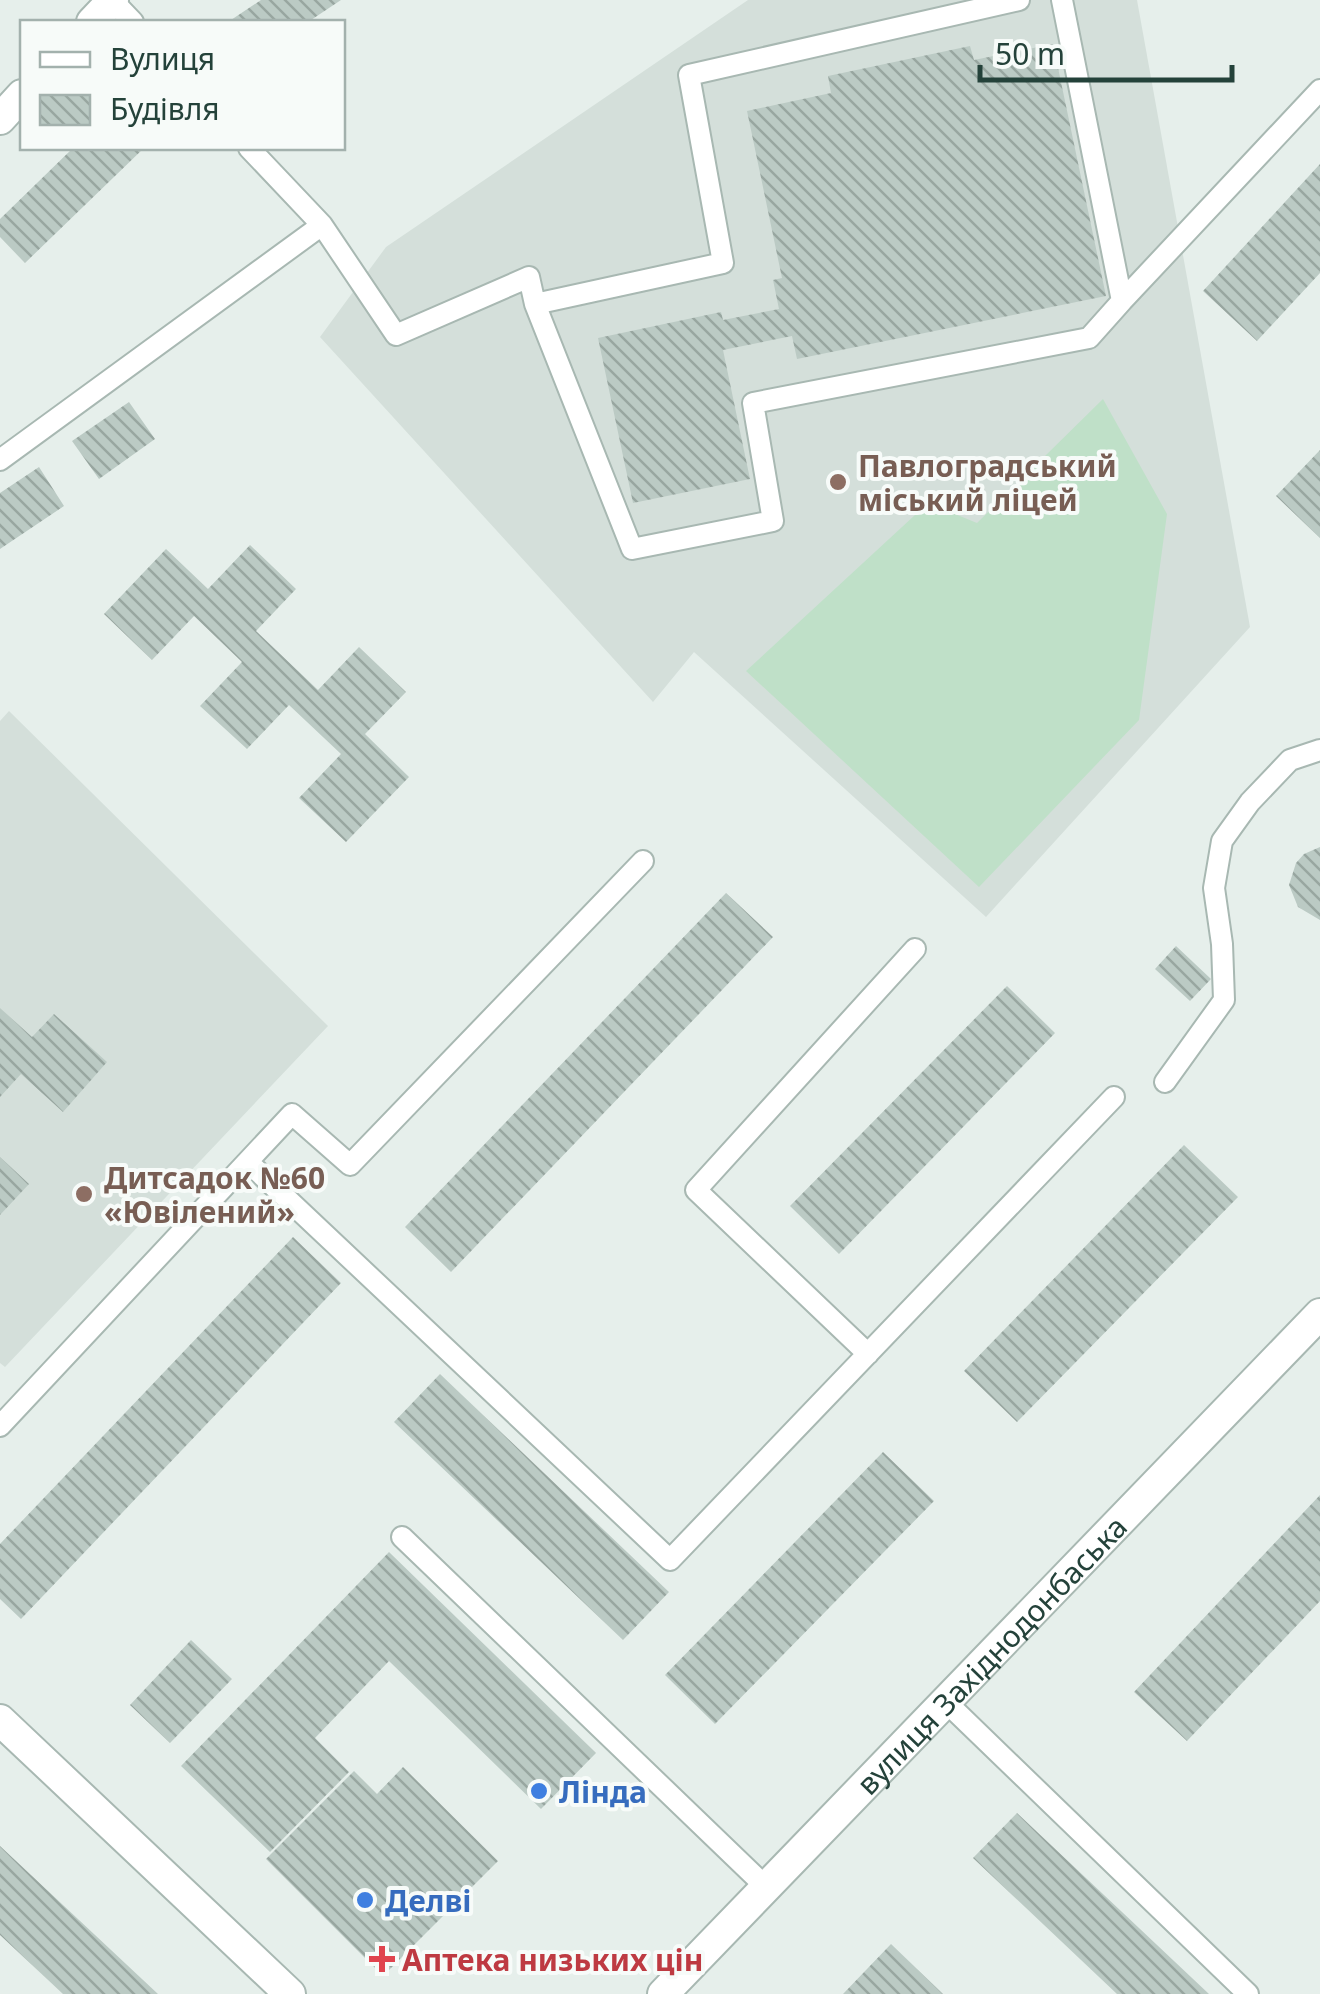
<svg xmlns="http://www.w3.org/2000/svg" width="1320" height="1994" font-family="'Noto Sans',sans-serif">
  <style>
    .built { fill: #d4dfda }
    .pitch { fill: #bfe0c8 }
    .building { fill: url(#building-back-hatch) }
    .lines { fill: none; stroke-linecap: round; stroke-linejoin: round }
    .service-casing { stroke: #a8b8b2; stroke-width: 24 }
    .minor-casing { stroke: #a8b8b2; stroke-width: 34 }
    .service { stroke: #fff; stroke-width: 20 }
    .minor { stroke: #fff; stroke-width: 30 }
    .education-dot { fill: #8d6e63; stroke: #f7fbf9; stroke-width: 4 }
    .shop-dot { fill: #3f7fe0; stroke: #f7fbf9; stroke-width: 4 }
    .health-dot { fill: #e0444e; stroke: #f7fbf9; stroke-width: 4 }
    .labels { text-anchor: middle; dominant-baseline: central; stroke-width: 8; stroke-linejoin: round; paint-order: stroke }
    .education-label { font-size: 30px; font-weight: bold; fill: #785e54; stroke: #f7fbf9; text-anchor: start }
    .street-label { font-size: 30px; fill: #24423a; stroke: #f7fbf9 }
    .shop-label { font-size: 30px; font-weight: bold; fill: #366cbe; stroke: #f7fbf9; text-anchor: start }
    .health-label { font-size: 30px; font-weight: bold; fill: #be3a42; stroke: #f7fbf9; text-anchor: start }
  </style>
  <defs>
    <pattern id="building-back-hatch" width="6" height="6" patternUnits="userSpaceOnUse" patternTransform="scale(2.5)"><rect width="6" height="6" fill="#bbcac4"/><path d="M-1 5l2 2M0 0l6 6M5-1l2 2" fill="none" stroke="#98a6a0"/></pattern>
  </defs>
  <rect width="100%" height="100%" fill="#e6efeb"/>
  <path class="built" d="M748,0H1137L1250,627L986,917L694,652L653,702L320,337L386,247Z
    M9,711L328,1026L5,1367L0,1363V721Z"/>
  <path class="pitch" d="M1103,399L1167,514L1139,720L979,887L746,671L928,503L977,523Z"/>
  <path class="building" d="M261,0H341L308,22H228Z
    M1053,44L1106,296L797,359L792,336L723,350L750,479L633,503L598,338L721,312L723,320L779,309L773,280L782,278L747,111L831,93L828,76L970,46L974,60Z
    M73,148H144L25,263L0,237V219Z
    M1320,164V273L1257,341L1203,291Z
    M129,402L155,439L99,479L72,441Z
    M1320,450V538L1276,496Z
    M39,467L64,506L0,549V493Z
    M250,545L296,589L256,631L318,690L359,647L406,692L365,734L409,777L346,842L299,798L341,754L289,705L247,749L200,706L242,662L194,616L152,660L104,614L166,549L208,589Z
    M1320,847V920L1298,907L1289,885L1296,863L1304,854Z
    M726,893L773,937L451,1272L405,1227Z
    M1176,946L1211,979L1190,1001L1155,969Z
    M1007,986L1055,1033L839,1254L790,1206Z
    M0,1008L32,1037L54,1014L107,1062L63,1112L21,1074L0,1097Z
    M1184,1145L1238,1197L1017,1422L964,1371Z
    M0,1157L29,1184L0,1215Z
    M293,1237L341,1283L21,1619L0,1599V1544Z
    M440,1374L669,1592L623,1640L394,1422Z
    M883,1452L934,1501L715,1724L665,1675Z
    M1320,1495V1601L1187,1741L1134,1692Z
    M389,1552L596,1753L541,1809L389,1661L315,1738L349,1772L270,1852L181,1766Z
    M191,1640L232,1679L170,1743L130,1705Z
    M403,1767L498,1861L383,1976L266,1859L354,1771L377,1794Z
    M1017,1813L1209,1994H1117L973,1858Z
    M0,1846L158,1994H63L0,1935Z
    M891,1944L943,1994H843Z"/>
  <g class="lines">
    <g class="service-casing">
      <path id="service" d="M113,1L133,22
        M249,148L322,225L396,335L529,277L535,304L632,549L773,521L753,403L1089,338L1122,301L1062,0
        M1122,301L1320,90
        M535,304L723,263L689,75L1019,0
        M0,460L322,225
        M1165,1082L1224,1000L1222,944L1214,888L1222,841L1250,802L1290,760L1320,750
        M248,1162L670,1560L1114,1097
        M868,1354L696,1190L915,949
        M0,1426L292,1114L350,1165L643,861
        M402,1537L766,1887
        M945,1701L1248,1994"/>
    </g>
    <g class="minor-casing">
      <g id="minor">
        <path d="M92,22L113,0"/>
        <path d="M0,119L22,95"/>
        <path d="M0,1720L290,1994"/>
        <path id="s1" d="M663,1994L1320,1314"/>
      </g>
    </g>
    <use href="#service" class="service"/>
    <use href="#minor" class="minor"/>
  </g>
  <g class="education-dot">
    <circle cx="838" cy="482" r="10"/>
    <circle cx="84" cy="1194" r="10"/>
  </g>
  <g class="shop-dot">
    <circle cx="539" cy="1791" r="10"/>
    <circle cx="365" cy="1900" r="10"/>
  </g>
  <path class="health-dot" d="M377 1944h10v10h10v10h-10v10h-10v-10h-10v-10h10z"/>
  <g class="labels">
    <g class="education-label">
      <text x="858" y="465">Павлоградський<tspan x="858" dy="34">міський ліцей</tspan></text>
      <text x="104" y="1177">Дитсадок №60<tspan x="104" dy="34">«Ювілений»</tspan></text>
    </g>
    <g class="street-label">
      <text stroke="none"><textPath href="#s1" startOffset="472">вулиця Західнодонбаська</textPath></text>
    </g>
    <g class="shop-label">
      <text x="559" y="1791">Лінда</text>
      <text x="385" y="1900">Делві</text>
    </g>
    <g class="health-label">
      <text x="402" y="1959">Аптека низьких цін</text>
    </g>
  </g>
  <rect x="20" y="20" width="325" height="130" fill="#f7fbf9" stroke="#a3b1ad" stroke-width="2.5"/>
  <rect x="40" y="52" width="50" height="15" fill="#ffffff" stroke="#a3b1ad" stroke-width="2.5"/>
  <text x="110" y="70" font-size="30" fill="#24423a">Вулиця</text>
  <rect x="40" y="95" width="50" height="30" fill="url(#building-back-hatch)" stroke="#a3b1ad" stroke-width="2.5"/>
  <text x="110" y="120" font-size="30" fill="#24423a">Будівля</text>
  <path d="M980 65v15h252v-15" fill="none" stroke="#24423a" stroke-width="5"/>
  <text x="995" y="65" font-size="30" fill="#24423a" stroke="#f7fbf9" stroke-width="8" paint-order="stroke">50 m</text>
</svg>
